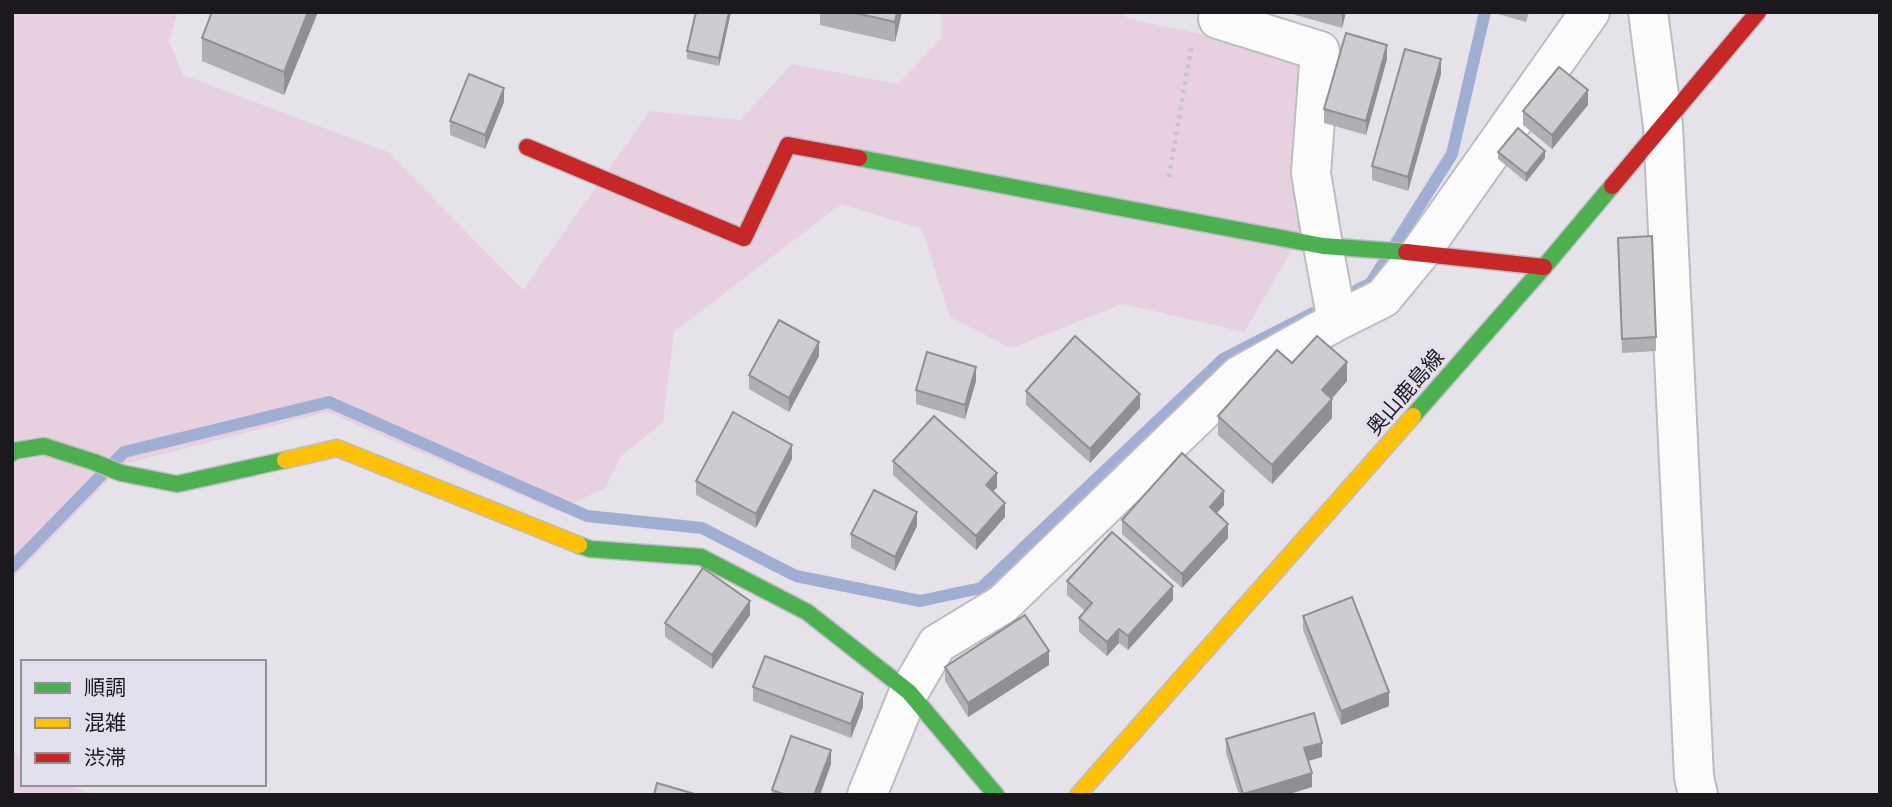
<svg xmlns="http://www.w3.org/2000/svg" width="1892" height="807" font-family="Helvetica,'Noto Sans JP',sans-serif">
  <style>
    .green { fill: #e7d1e1 }
    .lines { fill: none; stroke-linecap: round; stroke-linejoin: round }
    .stream { stroke: #a0aed3; stroke-width: 12 }
    .street-casing { stroke: #bdbcc1; stroke-width: 42 }
    .fast-casing { stroke: #bdbcc1; stroke-width: 19 }
    .slow-casing { stroke: #bdbcc1; stroke-width: 19 }
    .jam-casing { stroke: #bdbcc1; stroke-width: 19 }
    .path { stroke: #c5c4c7; stroke-width: 4.5; stroke-dasharray: 3.5 5; stroke-linecap: butt }
    .street { stroke: #fbfbfc; stroke-width: 38 }
    .fast { stroke: #4caf50; stroke-width: 16 }
    .slow { stroke: #ffc107; stroke-width: 16 }
    .jam { stroke: #c62828; stroke-width: 16 }
    .wall { fill: #b0afb4 }
    .shaded-wall { fill: #908f92 }
    .building { fill: #cdccd1; stroke: #908f92; stroke-width: 2 }
    .labels { text-anchor: middle; dominant-baseline: central; stroke-width: 6; stroke-linejoin: round; paint-order: stroke }
    .street-label { font-size: 21px; fill: #1b191e; stroke: #e4dfec }
  </style>
  <rect width="100%" height="100%" fill="#e5e2e9"/>
  <path class="green" d="M12,12H177L169,41L183,75L388,152L523,290L650,111L740,120L792,64L898,84L942,38L941,12H1124L1127,18L1304,57L1295,121L1310,219L1244,332L1123,304L1011,348L950,317L922,229L841,204L674,332L663,422L621,456L605,488L557,511L327,412L124,464L12,579Z
    M12,749L23,763V784H69L93,795H12Z"/>
  <g class="lines">
    <path class="stream" d="M1357,290L1371,283L1452,154L1485,12
      M12,567L124,452L329,402L587,516L702,528L796,576L920,601L981,588L1223,359L1313,313"/>
    <g class="street-casing">
      <path id="street" d="M1219,12L1218,19L1320,51L1311,173L1323,246L1337,321
        M1648,12L1663,126L1694,777L1698,795
        M867,795L909,692L937,644L1003,604L1240,375L1337,321L1383,298L1420,253L1590,12"/>
    </g>
    <g class="fast-casing">
      <path id="fast" d="M859,158L1323,246L1406,252
        M1413,416L1544,267L1612,186
        M12,453L14,451L44,446L94,462L121,473L177,484L285,460
        M579,545L590,549L701,557L807,612L909,692L996,795"/>
    </g>
    <g class="slow-casing">
      <path id="slow" d="M285,460L337,448L579,545
        M1078,795L1413,416"/>
    </g>
    <g class="jam-casing">
      <path id="jam" d="M527,147L744,238L788,145L859,158
        M1612,186L1758,12
        M1406,252L1544,267"/>
    </g>
    <path class="path" d="M1169,177L1191,48"/>
    <use href="#street" class="street"/>
    <use href="#fast" class="fast"/>
    <use href="#slow" class="slow"/>
    <use href="#jam" class="jam"/>
  </g>
  <path class="wall" d="M318,12L284,95L202,61V38Z
    M731,12L719,66L687,59V51Z
    M820,12H902L895,42L820,25Z
    M1285,12H1346L1342,28Z
    M1498,12H1529L1526,22L1498,14Z
    M1387,59L1366,135L1324,123V109Z
    M1441,74L1408,191L1372,180V166Z
    M504,102L485,149L450,135V121Z
    M1588,105L1552,149L1523,125V111Z
    M1498,152L1545,158L1526,182L1498,159Z
    M1618,238L1656,337V351L1622,353Z
    M819,356L789,412L749,389V375Z
    M1292,363L1347,381L1332,399V418L1272,484L1218,435V416Z
    M976,381L965,419L916,404V390Z
    M1026,391L1140,408L1090,463L1026,405Z
    M792,459L756,528L696,495V481Z
    M893,461L997,487L993,492L1005,517L976,550L893,475Z
    M1224,505L1216,513L1228,538L1182,588L1122,534V520Z
    M917,526L895,571L851,548V534Z
    M1067,581L1173,600L1128,650L1119,643L1107,656L1079,632V618L1085,611L1067,595Z
    M750,615L712,669L665,637V623Z
    M1303,616L1389,706L1341,725L1303,630Z
    M1049,665L968,717L945,681V667Z
    M753,687L863,707L851,738L753,701Z
    M1226,739L1322,757L1308,761L1312,787L1286,795H1239L1226,753Z
    M831,764L820,795H772V790Z"/>
  <path class="shaded-wall" d="M308,12H318L284,95V72Z
    M729,12H731L719,66V58Z
    M897,12H902L895,42V22Z
    M1342,12H1346L1342,28Z
    M1387,45V59L1366,135V121Z
    M1441,59V74L1408,191V177Z
    M504,88V102L485,149V135Z
    M1588,90V105L1552,149V135Z
    M1545,151V158L1526,182V174Z
    M819,342V356L789,412V398Z
    M1347,362V381L1324,407L1332,399V418L1272,484V465L1322,390Z
    M976,367V381L965,419V405Z
    M1140,394V408L1090,463V449Z
    M792,445V459L756,528V514Z
    M997,473V487L986,499V485Z
    M1224,491V505L1210,521V507Z
    M1005,503V517L976,550V536Z
    M917,512V526L895,571V557Z
    M1228,524V538L1182,588V574Z
    M1173,586V600L1128,650V636Z
    M750,601V615L712,669V655Z
    M1119,629V643L1107,656V642Z
    M1049,651V665L968,717V703Z
    M1389,692V706L1341,725V711Z
    M863,693V707L851,738V724Z
    M1322,743V757L1304,762V748Z
    M831,750V764L820,795H814Z
    M1312,773V787L1286,795H1243V794Z"/>
  <path class="building" d="M212,12H308L284,72L202,38Z
    M696,12H729L719,58L687,51Z
    M851,12H897L895,22Z
    M1346,33L1387,45L1366,121L1324,109Z
    M1405,49L1441,59L1408,177L1372,166Z
    M1559,67L1588,90L1552,135L1523,111Z
    M469,74L504,88L485,135L450,121Z
    M1518,128L1545,151L1526,174L1498,152Z
    M1652,236L1656,337L1622,339L1618,238Z
    M779,320L819,342L789,398L749,375Z
    M1075,336L1140,394L1090,449L1026,391Z
    M1317,336L1347,362L1322,390L1332,399L1272,465L1218,416L1277,350L1292,363Z
    M927,352L976,367L965,405L916,390Z
    M733,412L792,445L756,514L696,481Z
    M934,416L997,473L986,485L1005,503L976,536L893,461Z
    M1182,453L1224,491L1210,507L1228,524L1182,574L1122,520Z
    M874,490L917,512L895,557L851,534Z
    M1112,532L1173,586L1128,636L1119,629L1107,642L1079,618L1092,603L1067,581Z
    M703,568L750,601L712,655L665,623Z
    M1352,597L1389,692L1341,711L1303,616Z
    M1025,615L1049,651L968,703L945,667Z
    M765,656L863,693L851,724L753,687Z
    M1314,713L1322,743L1304,748L1312,773L1243,794L1226,739Z
    M791,736L831,750L814,795H786L772,790Z
    M657,783L698,795H654Z"/>
  <g class="labels">
    <g class="street-label">
      <text transform="translate(1405 392) rotate(-49)">奥山鹿島線</text>
    </g>
  </g>
  <rect width="1892" height="807" fill="none" stroke="#1b191e" stroke-width="28"/>
  <rect x="21" y="660" width="245" height="126" fill="#e4dfec" stroke="#94909a" stroke-width="2"/>
  <rect x="35" y="683" width="35" height="10" fill="#4caf50" stroke="#94909a" stroke-width="2"/>
  <text x="84" y="695" font-size="21" fill="#1b191e">順調</text>
  <rect x="35" y="718" width="35" height="10" fill="#ffc107" stroke="#94909a" stroke-width="2"/>
  <text x="84" y="730" font-size="21" fill="#1b191e">混雑</text>
  <rect x="35" y="753" width="35" height="10" fill="#c62828" stroke="#94909a" stroke-width="2"/>
  <text x="84" y="765" font-size="21" fill="#1b191e">渋滞</text>
</svg>
